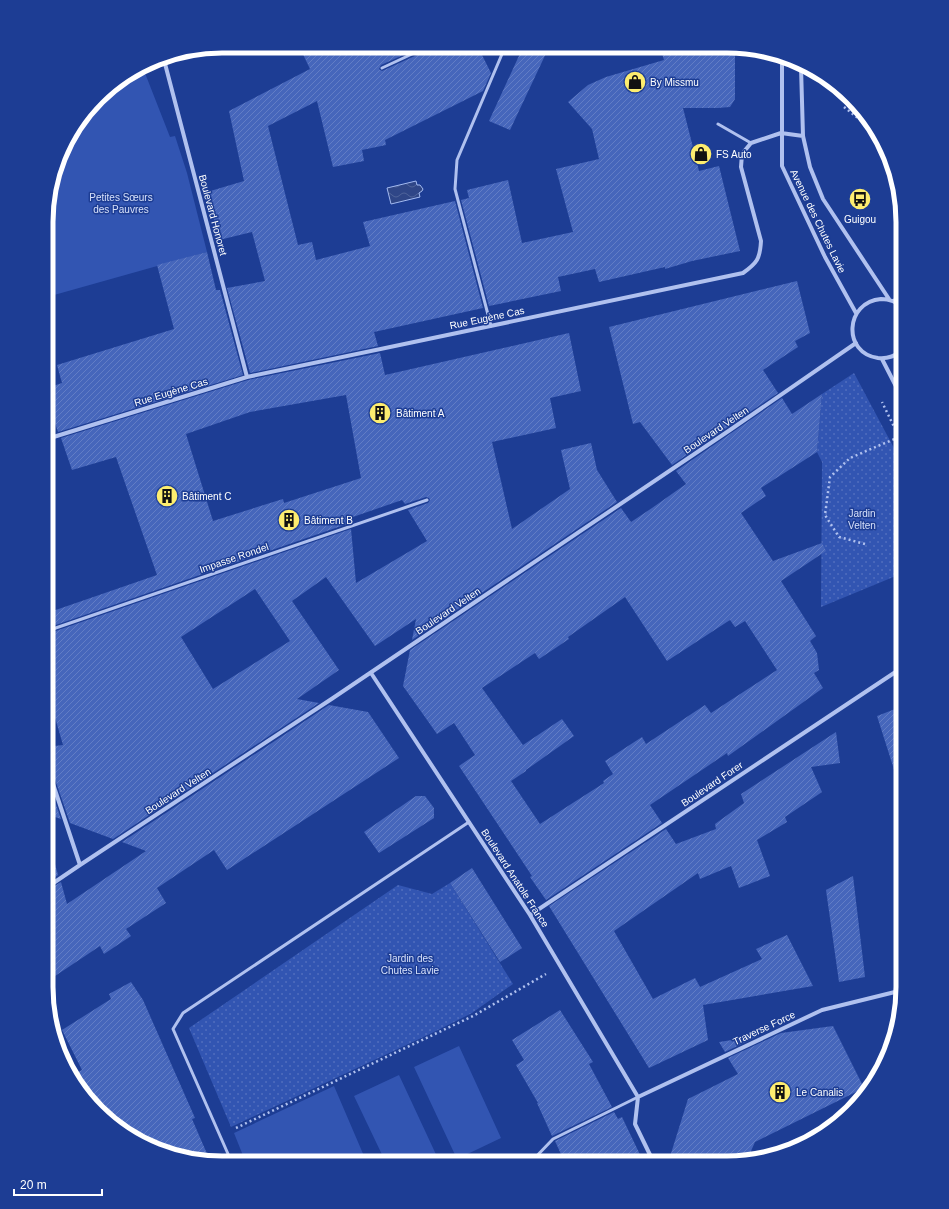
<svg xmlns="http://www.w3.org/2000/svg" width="949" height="1209" font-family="Helvetica,sans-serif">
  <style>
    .green { fill: #3255b2 }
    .park { fill: url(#park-dots) }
    .water { fill: url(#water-waves); stroke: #a3baf0 }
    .building { fill: url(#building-hatch); fill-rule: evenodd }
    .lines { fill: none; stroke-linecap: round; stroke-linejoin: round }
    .path { stroke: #b0c1ef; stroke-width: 2.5; stroke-dasharray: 2 3; stroke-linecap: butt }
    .lane { stroke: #b0c1ef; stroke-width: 3 }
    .street { stroke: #b0c1ef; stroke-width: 4 }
    .labels { text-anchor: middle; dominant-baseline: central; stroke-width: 3; stroke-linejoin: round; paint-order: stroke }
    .poi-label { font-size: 10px; fill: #fff; stroke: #1d3d94; text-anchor: start }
    .park-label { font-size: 10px; fill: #d6e0fa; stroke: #1d3d94 }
    .street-label { font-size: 10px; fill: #fff; stroke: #1d3d94 }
    .rim { fill: none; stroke: #fff; stroke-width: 5 }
  </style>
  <defs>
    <pattern id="park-dots" width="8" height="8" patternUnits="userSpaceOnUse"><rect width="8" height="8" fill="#3255b2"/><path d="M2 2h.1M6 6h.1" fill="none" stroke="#516ebe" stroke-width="1.8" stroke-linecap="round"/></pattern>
    <pattern id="water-waves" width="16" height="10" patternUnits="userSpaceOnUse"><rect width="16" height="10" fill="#2f4687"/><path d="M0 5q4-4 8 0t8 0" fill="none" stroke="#4e6299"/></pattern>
    <pattern id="building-hatch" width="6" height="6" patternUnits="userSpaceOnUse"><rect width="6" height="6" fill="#4666bb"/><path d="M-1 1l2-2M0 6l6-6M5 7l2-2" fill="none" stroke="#627dc5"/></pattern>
  </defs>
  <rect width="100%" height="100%" fill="#1d3d94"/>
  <path class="green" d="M143,68L170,137L175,136L187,173L207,252L47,297L48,198L69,134L106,89Z
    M459,1046L501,1138L457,1159L414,1067Z
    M399,1075L440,1163H386L354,1096Z
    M334,1086L367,1163H246L234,1133Z"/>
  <path class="park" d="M854,373L903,465V573L821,607L822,462L817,452L822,394Z
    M450,883L513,984L472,1013L434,1032L231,1127L189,1028L398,885L432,894Z"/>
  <path class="water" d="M416,181L417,185H420L423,189L422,191L419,193L420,197L391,204L387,188Z"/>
  <path class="building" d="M299,46L421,47L381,65L379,69L382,71L428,50L430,47H478L491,73L483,91L385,140L386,145L362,150L364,161L333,167L317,101L268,126L298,245L312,242L316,260L370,246L363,222L455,201L483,308L374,332L378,346L250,373L227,288L265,281L252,232L219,240L207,192L244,181L229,111L310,69Z
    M523,47H549L510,130L489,121Z
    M660,47H735V99L730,107L718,108H683L699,171L719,166L740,251L692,261L665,269V267L599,282L595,269L558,277L561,291L489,306L461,200L469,198L467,190L508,180L522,243L573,232L556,169L599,159L592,129L568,102L588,85L606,77L664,60Z
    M207,252L216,290H220L243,375L58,432L53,417L47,419V388L62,383L57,365L174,329L157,265Z
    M797,281L810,333L795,341L798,347L763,370L778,393L672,465L640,422L633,424L609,327Z
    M569,333L581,391L550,398L556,428L492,442L512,529L570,489L561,450L591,443L597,470L617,502L412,640L416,619L375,646L326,577L292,601L339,670L297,699L319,703L113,839L70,823L49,762L46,760V747L63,745L47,690V634L351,529L356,583L427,541L408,510L428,503L430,500L429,498L426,497L405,504L402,500L350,518V523L47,628V613L157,575L116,457L72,470L61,438L248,380L380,353L385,375ZM346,395L361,478L284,503L283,499L213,521L186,434L250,412ZM255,589L290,641L213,689L181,637Z
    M822,394L817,452L761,488L766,496L741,513L773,561L822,543L826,551L781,581L816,636L810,641L817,653L819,670L814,673L823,688L728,756L727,753L650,805L662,823L546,900L530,877L532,876L459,766L475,755L454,723L437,734L403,686L410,650L621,508L631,522L652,508L686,484L676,471L782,398L792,414ZM625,597L667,661L730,620L735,627L745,621L777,670L711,713L705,705L646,744L642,737L605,761L613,774L603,781L604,783L540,824L511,781L526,771V770L574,736L562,719L523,745L482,688L535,653L539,659L569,639L568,637Z
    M329,705L368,712L399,758L227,870L214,850L157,888L166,903L126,929L131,936L104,954L100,946L46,982V891L61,882L67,904L146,851L122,842Z
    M903,706V781L898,782L877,716Z
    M836,732L840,763L811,767L822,792L785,817L787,822L757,840L770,876L739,888L731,866L700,879L698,873L614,931L653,999L695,978L700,987L762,959L756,949L787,935L813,986L703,1005L708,1040L649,1068L549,906L666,829L676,844L716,829L715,824L744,803L741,794Z
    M46,775L61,819L46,814Z
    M416,796H425L434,808V818L379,853L364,832Z
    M52,853L58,875L46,884V854Z
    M472,868L522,948L500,962L450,883Z
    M853,876L865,977L839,982L826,890Z
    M131,982L143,1000L195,1118L192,1119L211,1163L165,1154L124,1134L70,1076L82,1070L62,1030L111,999L109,994Z
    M560,1010L593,1062L589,1064L612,1107L552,1136L537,1103H538L516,1065L524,1060L512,1040Z
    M833,1026L864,1088L755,1142L747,1160L739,1163H668L688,1099L738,1074L728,1058L781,1033Z
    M758,1036L725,1052L719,1042Z
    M614,1112L618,1119L622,1117L644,1163H565L555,1141Z"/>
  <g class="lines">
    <path class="path" d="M844,107L874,131L882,141
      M865,544L839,537L825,515L830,477L850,458L899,437L882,402
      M236,1128L473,1016L546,974"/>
    <path class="lane" d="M382,68L427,47
      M718,124L751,143
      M491,326L455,189L457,160L505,47
      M47,631L427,500
      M232,1163L173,1029L183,1013L469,822
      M530,1163L553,1139L638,1097"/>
    <path class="street" d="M163,56L247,377
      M782,59V166L825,257L856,313
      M801,67L803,136L810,167L823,199L889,299
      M893,301L903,298
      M903,349C897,356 887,359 878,358C842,353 845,302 881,299C890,299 897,302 903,308
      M882,359L903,400
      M47,439L247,377L743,273C757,263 760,259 761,241L741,167L742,154L751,143L781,133L803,136
      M371,673L530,915L638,1097
      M46,763L80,865
      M46,888L80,865L333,698L730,430L856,343
      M530,915L903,667
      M638,1097L822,1010L903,990
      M638,1097L635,1124L654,1163"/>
  </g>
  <defs>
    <g id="shop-disc" transform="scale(1.15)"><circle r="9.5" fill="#fded6f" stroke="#1d3d94"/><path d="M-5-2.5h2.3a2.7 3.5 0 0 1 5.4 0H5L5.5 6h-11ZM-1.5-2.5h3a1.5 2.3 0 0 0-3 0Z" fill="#111"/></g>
    <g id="bus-disc" transform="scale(1.15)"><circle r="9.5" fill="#fded6f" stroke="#1d3d94"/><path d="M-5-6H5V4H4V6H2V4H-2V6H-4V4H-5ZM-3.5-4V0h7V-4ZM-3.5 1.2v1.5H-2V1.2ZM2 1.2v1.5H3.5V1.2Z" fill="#111"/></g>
    <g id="building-disc" transform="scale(1.15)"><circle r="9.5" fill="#fded6f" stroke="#1d3d94"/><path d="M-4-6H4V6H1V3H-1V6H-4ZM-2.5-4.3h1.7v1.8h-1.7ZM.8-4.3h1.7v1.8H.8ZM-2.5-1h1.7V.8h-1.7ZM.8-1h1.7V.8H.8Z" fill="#111"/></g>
  </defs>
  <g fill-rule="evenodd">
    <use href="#shop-disc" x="635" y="82"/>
    <use href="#shop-disc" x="701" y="154"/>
    <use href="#bus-disc" x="860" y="199"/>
    <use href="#building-disc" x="380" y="413"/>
    <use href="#building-disc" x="167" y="496"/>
    <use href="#building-disc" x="289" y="520"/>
    <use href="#building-disc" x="780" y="1092"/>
  </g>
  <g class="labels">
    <g class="poi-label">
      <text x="650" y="82">By Missmu</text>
      <text x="716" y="154">FS Auto</text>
      <text x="860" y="219" text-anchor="middle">Guigou</text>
      <text x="396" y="413">Bâtiment A</text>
      <text x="182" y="496">Bâtiment C</text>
      <text x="304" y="520">Bâtiment B</text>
      <text x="796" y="1092">Le Canalis</text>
    </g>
    <g class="park-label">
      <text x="121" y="197">Petites Sœurs<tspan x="121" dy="12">des Pauvres</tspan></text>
      <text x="862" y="513">Jardin<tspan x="862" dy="12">Velten</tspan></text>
      <text x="410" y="958">Jardin des<tspan x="410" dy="12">Chutes Lavie</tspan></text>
    </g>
    <g class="street-label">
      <text transform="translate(213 215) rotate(75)">Boulevard Honoret</text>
      <text transform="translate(818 221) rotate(64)">Avenue des Chutes Lavie</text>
      <text transform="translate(487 318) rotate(-12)">Rue Eugène Cas</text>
      <text transform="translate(171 392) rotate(-17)">Rue Eugène Cas</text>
      <text transform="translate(716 430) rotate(-34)">Boulevard Velten</text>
      <text transform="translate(234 558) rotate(-19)">Impasse Rondel</text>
      <text transform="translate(448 611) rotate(-34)">Boulevard Velten</text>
      <text transform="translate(712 784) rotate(-34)">Boulevard Forer</text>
      <text transform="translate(178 791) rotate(-33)">Boulevard Velten</text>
      <text transform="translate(515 878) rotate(57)">Boulevard Anatole France</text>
      <text transform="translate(764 1028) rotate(-25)">Traverse Force</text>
    </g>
  </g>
  <path d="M0 0H949V1209H0ZM222 53H727A169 169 0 0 1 896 222V987A169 169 0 0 1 727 1156H222A169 169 0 0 1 53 987V222A169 169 0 0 1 222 53Z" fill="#1d3d94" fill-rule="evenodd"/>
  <path class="rim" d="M222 53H727A169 169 0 0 1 896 222V987A169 169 0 0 1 727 1156H222A169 169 0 0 1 53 987V222A169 169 0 0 1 222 53Z"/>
  <path d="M14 1189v6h88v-6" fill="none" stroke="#ffffff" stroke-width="2"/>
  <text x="20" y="1189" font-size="12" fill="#ffffff" stroke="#1d3d94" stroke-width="3" paint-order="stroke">20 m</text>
</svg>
